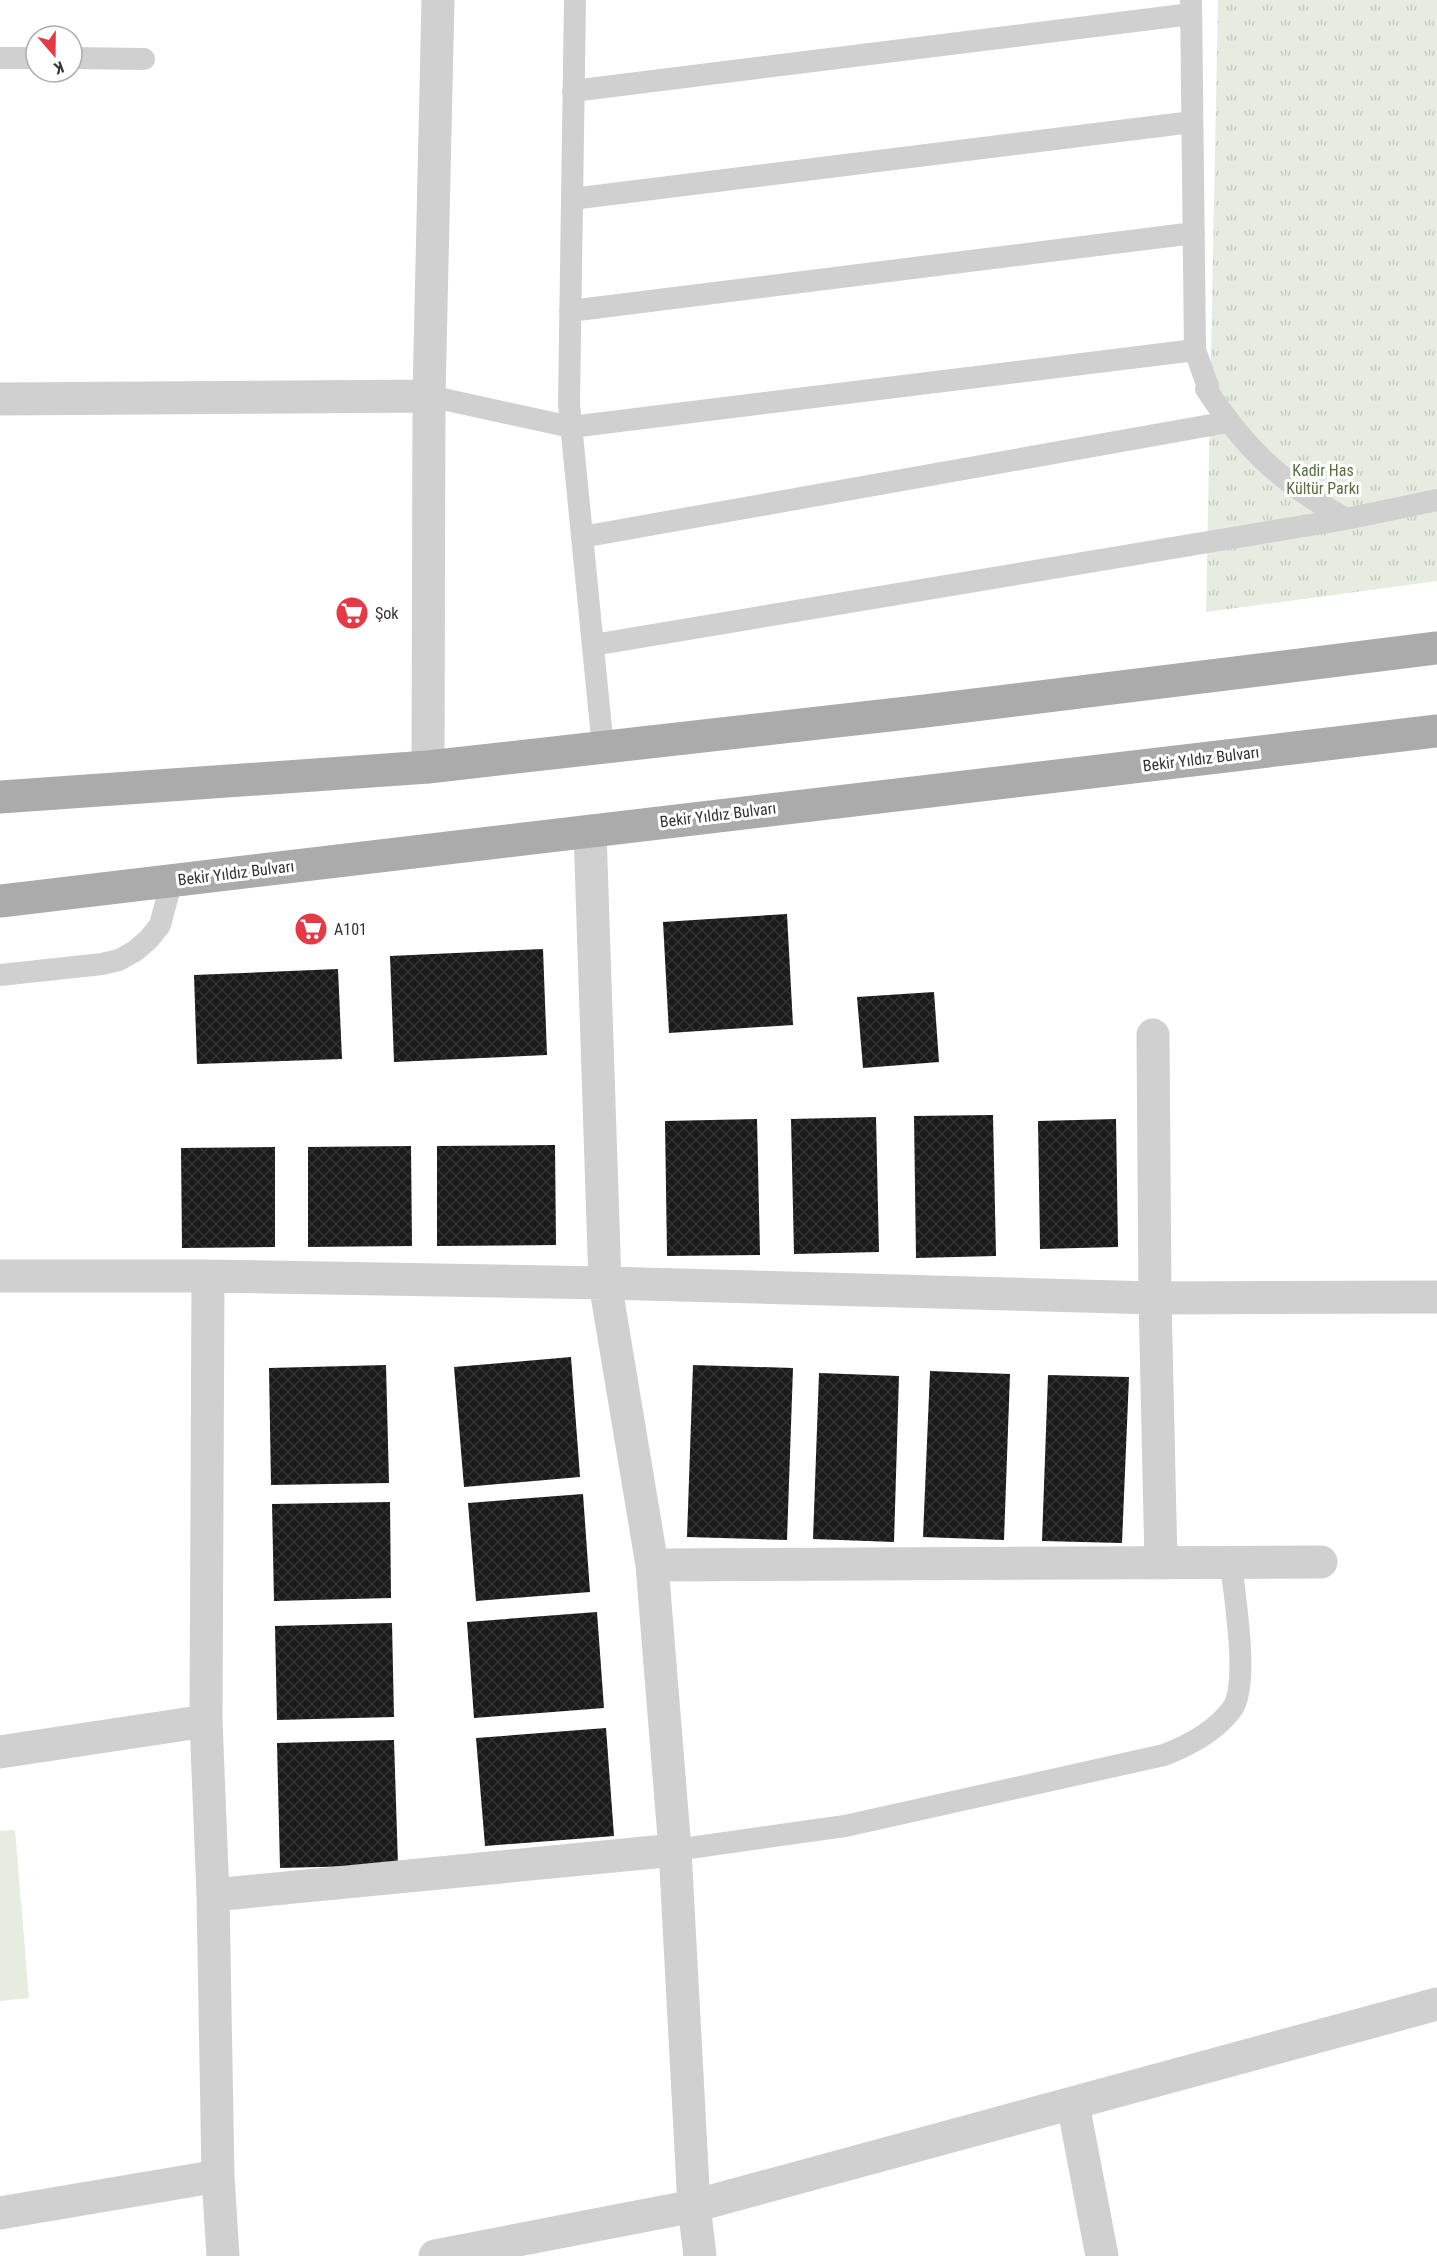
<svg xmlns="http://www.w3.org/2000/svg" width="1437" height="2256" font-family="'Roboto Condensed',sans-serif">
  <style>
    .park { fill: url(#park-tufts) }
    .pitch { fill: #e6ecdf }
    .building { fill: url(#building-cross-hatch) }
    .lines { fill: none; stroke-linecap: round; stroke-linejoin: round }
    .service { stroke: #d0d0d0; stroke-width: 22 }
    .minor { stroke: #d0d0d0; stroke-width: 33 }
    .primary { stroke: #ababab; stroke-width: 33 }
    .labels { text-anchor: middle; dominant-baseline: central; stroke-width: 6; stroke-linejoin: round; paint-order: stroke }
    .park-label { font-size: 16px; fill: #56703f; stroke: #fff }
    .poi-label { font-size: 16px; fill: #333; stroke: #fff; text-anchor: start }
    .street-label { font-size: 16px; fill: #333; stroke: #fff }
  </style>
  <defs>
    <pattern id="park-tufts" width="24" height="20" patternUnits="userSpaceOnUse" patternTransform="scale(1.5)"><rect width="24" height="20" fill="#e6ecdf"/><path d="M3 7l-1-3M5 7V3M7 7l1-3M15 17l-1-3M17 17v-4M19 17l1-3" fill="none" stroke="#c6cbc0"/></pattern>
    <pattern id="building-cross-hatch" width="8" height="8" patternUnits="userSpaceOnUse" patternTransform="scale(1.5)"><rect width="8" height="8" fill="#1a1a1a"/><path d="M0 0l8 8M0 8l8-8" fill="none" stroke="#333"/></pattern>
  </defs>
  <rect width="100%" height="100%" fill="#fff"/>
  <path class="park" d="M1218,0H1437V581L1206,612Z"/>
  <path class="pitch" d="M15,1830L29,1998L0,2001V1831Z"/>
  <path class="building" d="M787,914L793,1025L669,1033L663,922Z
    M543,949L547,1055L394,1062L390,956Z
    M338,969L342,1059L197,1064L194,975Z
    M934,992L939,1062L863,1068L857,997Z
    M993,1115L996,1256L916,1258L914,1116Z
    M876,1117L879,1252L794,1254L791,1119Z
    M757,1119L760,1255L667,1256L665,1121Z
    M1116,1119L1118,1247L1040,1249L1038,1121Z
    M555,1145L556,1245L437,1246V1146Z
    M411,1146L412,1246L308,1247V1147Z
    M275,1147V1247L182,1248L181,1148Z
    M571,1357L580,1477L464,1487L454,1367Z
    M386,1365L389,1483L271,1485L269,1368Z
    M693,1365L793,1368L787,1540L687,1537Z
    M930,1371L1010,1374L1004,1540L923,1537Z
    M819,1373L899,1376L894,1542L813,1539Z
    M1048,1375L1129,1377L1122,1543L1042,1541Z
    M583,1494L590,1592L476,1601L468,1503Z
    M390,1502L391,1598L274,1601L272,1504Z
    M597,1612L604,1708L474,1718L467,1622Z
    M392,1623L394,1717L277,1720L275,1626Z
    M606,1728L614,1836L485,1846L476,1738Z
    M394,1740L398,1865L280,1868L277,1743Z"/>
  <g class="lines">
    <path class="service" d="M575,0L569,404L603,748
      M1191,0L1195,350L1208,387L1206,389C1246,450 1282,483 1346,519
      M0,58H36
      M72,58L144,59
      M573,91L1191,14
      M572,199L1192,122
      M570,311L1194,233
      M429,396L571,427L1195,350
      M582,537L1228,422
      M593,645L1346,519L1437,500
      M0,975L102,964L119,960L135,951L149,939L160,925L172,880
      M675,1850L845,1826L1164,1755C1190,1745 1216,1731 1232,1709C1250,1685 1234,1594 1231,1563"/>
    <path class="minor" d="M0,399L429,396
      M428,767L429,396L438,0
      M590,831L605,1283L652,1565L675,1850L694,2206L700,2256
      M1153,1035L1155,1298L1161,1563
      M0,1276H208L605,1283L1155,1298L1437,1297
      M208,1276L206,1721L213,1895L218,2176L223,2256
      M652,1565L1321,1562
      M0,1752L206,1721
      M213,1895L675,1850
      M1073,2104L1102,2256
      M0,2213L218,2176
      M435,2256L694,2206L1437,2004"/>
    <path class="primary" d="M0,797L428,767L925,711L1437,648
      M0,901L1437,731"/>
  </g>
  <defs>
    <g id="supermarket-disc" transform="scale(1.725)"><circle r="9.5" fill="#e63946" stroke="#fff"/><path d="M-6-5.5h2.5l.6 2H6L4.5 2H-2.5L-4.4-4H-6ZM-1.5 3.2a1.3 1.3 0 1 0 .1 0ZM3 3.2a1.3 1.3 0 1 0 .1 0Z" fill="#fff"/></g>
  </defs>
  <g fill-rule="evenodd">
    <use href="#supermarket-disc" x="352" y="613"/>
    <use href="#supermarket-disc" x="311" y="929"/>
  </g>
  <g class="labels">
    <g class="park-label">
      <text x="1323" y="470">Kadir Has<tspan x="1323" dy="18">Kültür Parkı</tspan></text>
    </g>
    <g class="poi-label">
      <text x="375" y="613">Şok</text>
      <text x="334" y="929">A101</text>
    </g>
    <g class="street-label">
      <text transform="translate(1201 759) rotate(-7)">Bekir Yıldız Bulvarı</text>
      <text transform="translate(718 815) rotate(-7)">Bekir Yıldız Bulvarı</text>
      <text transform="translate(236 873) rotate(-7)">Bekir Yıldız Bulvarı</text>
    </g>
  </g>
  <g transform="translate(54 54) rotate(160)"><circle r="28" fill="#ffffff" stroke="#adadad" stroke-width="1.5"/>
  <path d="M0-4.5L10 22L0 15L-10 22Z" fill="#e63946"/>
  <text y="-9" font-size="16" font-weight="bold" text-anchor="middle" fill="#333333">K</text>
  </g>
</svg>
